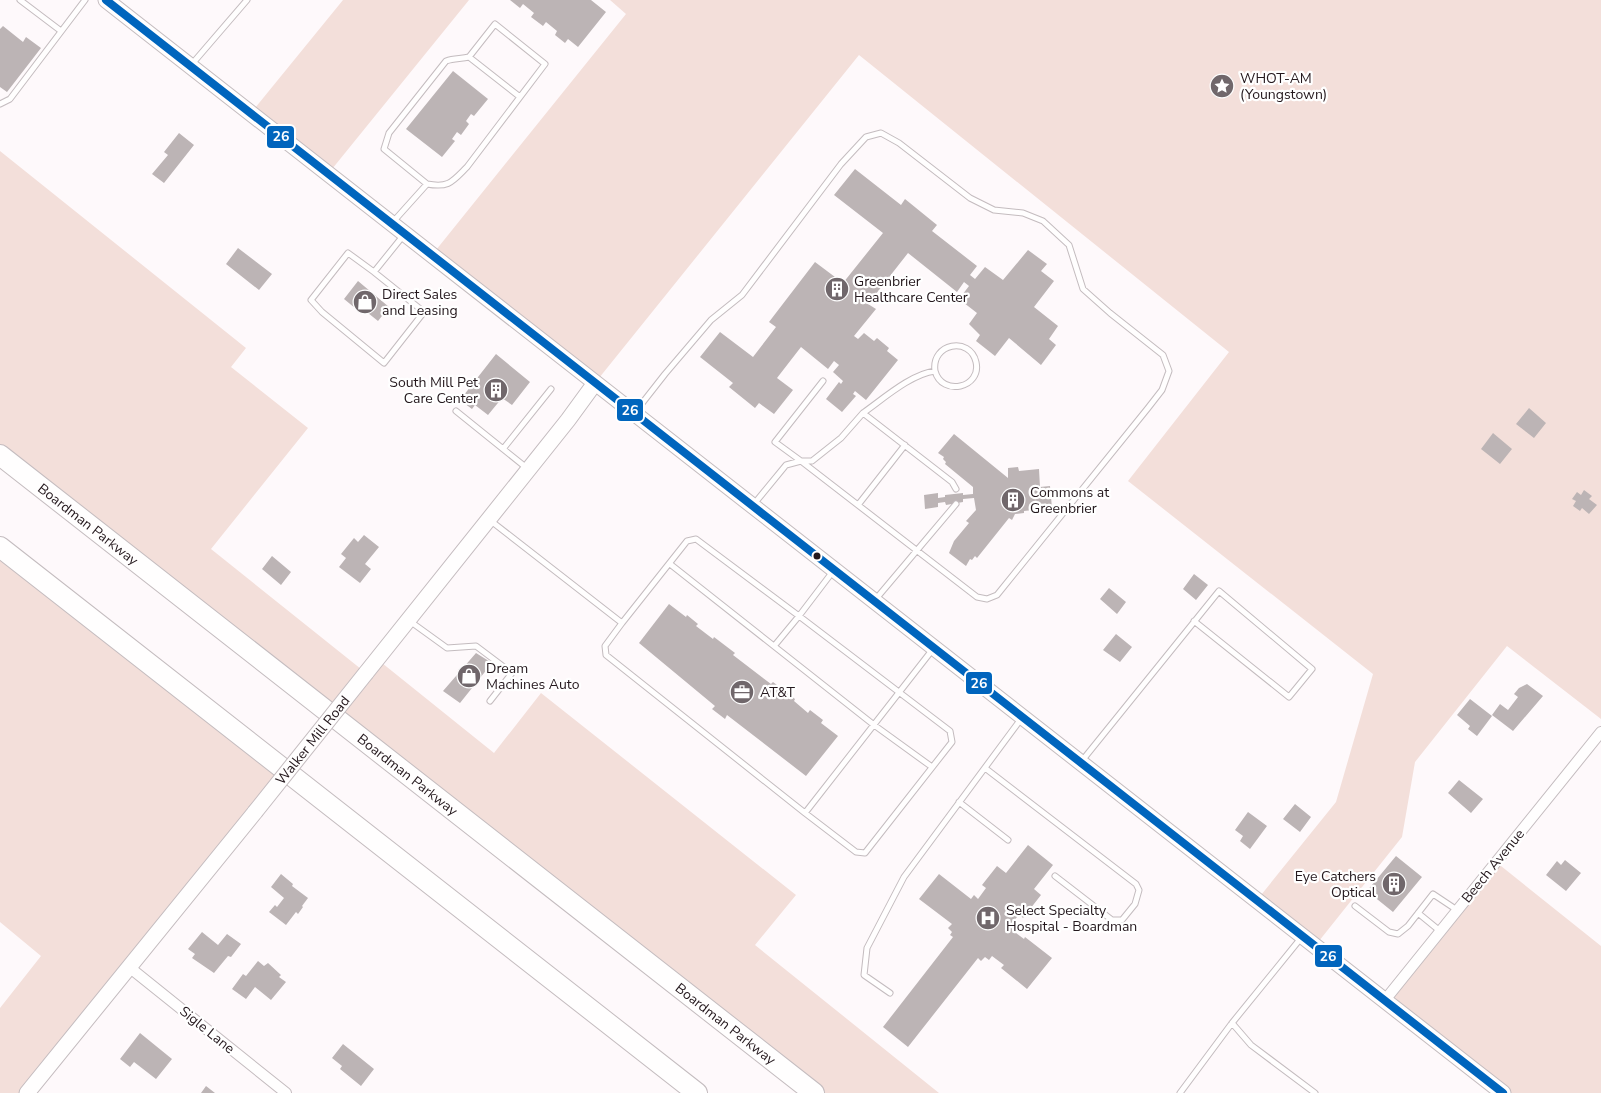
<svg xmlns="http://www.w3.org/2000/svg" width="1601" height="1093" font-family="'Nunito Sans',sans-serif">
  <style>
    .green { fill: #f3dfda }
    .building { fill: #bcb4b5 }
    .lines { fill: none; stroke-linecap: round; stroke-linejoin: round }
    .lane-casing { stroke: #c4bcbf; stroke-width: 7 }
    .street-casing { stroke: #c4bcbf; stroke-width: 12 }
    .secondary-casing { stroke: #c4bcbf; stroke-width: 17 }
    .highway-casing { stroke: #c4bcbf; stroke-width: 22 }
    .lane { stroke: #fffefe; stroke-width: 5 }
    .street { stroke: #fffefe; stroke-width: 10 }
    .secondary { stroke: #fffefe; stroke-width: 15 }
    .highway { stroke: #fffefe; stroke-width: 20 }
    .secondary-bridge-casing { stroke: #c4bcbf; stroke-width: 17; stroke-linecap: butt }
    .secondary-bridge { stroke: #fffefe; stroke-width: 15 }
    .bus-1-casing { stroke: #fff; stroke-width: 11 }
    .bus-1 { stroke: #0065bd; stroke-width: 8 }
    .bus-dot { fill: #24181d; stroke: #fff; stroke-width: 2 }
    .labels { text-anchor: middle; dominant-baseline: central; stroke-width: 4.5; stroke-linejoin: round; paint-order: stroke }
    .poi-label { font-size: 14px; fill: #24181d; stroke: #fff; text-anchor: start }
    .street-label { font-size: 14px; fill: #24181d; stroke: #fff }
    .line-badge { stroke: #fff; stroke-width: 2 }
    .badge-label { font-size: 14px; text-anchor: middle; font-weight: bold; fill: #fff }
  </style>
  <rect width="100%" height="100%" fill="#fef9fb"/>
  <path class="green" d="M343,0H469L328,174L251,113Z
    M610,0H1601V719L1507,646L1415,762L1402,837L1315,946L1257,900L1336,802L1373,674L1128,481L1229,352L859,55L595,383L432,255L626,14Z
    M0,151L246,348L231,367L308,428L211,549L366,673L377,659L494,753L541,693L796,895L755,945L939,1093H814L0,455Z
    M0,547L287,772L27,1093H0V1008L41,956L0,922Z
    M1496,862L1601,946V1093H1503L1385,1000Z"/>
  <path class="building" d="M510,0H591L606,12L578,47L568,39L565,43L555,35L557,31L546,22L543,26L531,17L534,13L523,4L520,8Z
    M3,26L23,42L26,37L41,48L7,92L0,87V29Z
    M453,71L488,99L474,116L471,114L466,121L469,124L461,135L457,132L452,139L455,141L442,157L406,129Z
    M179,133L194,145L164,183L152,174L168,155L164,152Z
    M855,169L901,205L905,199L937,225L932,231L977,266L970,275L975,279L985,267L1003,280L1028,250L1047,264L1041,271L1054,281L1034,307L1058,326L1049,339L1056,345L1041,365L1009,338L995,356L976,341L980,335L969,324L977,313L959,299L969,286L964,282L957,292L908,253L868,304L876,309L854,336L858,339L864,333L874,341L877,338L889,348L887,351L898,360L866,400L855,391L853,394L856,396L842,412L826,399L839,382L841,384L843,381L833,372L839,365L834,361L828,369L801,347L777,378L793,390L774,414L759,403L755,408L729,387L733,383L700,357L720,332L753,357L776,327L769,322L815,262L843,283L883,233L834,195Z
    M238,248L272,274L259,290L226,264Z
    M358,281L389,307L378,321L358,305L355,308L344,299Z
    M496,354L530,382L512,405L502,398L488,415L475,405L472,409L460,400Z
    M1529,408L1546,423L1534,438L1516,424Z
    M1493,433L1512,449L1500,464L1481,449Z
    M954,434L1008,478V468L1018,467L1019,471L1039,469L1040,487L1050,486L1052,508L1024,511V513L1015,514L1012,520L1009,518L977,558L975,556L972,560L970,559L966,566L949,553L954,541L969,523L966,521L976,510L974,498L963,499V502L946,505L945,502L938,503V507L925,509L924,495L938,493V498L945,497V495L963,493V495L973,494V487L945,464L946,462L943,459L944,457L938,453Z
    M1584,490L1592,496L1589,499L1597,505L1589,514L1582,508L1580,511L1573,506L1576,501L1572,499L1577,492L1581,495Z
    M364,535L379,547L365,564L371,569L360,583L339,567L346,558L341,554L354,538L358,542Z
    M272,556L291,572L281,585L262,569Z
    M1194,574L1208,585L1196,600L1183,589Z
    M1109,588L1126,602L1117,614L1100,599Z
    M669,604L686,617L687,615L698,624L696,626L713,639L714,637L735,653L733,655L771,684L773,682L795,699L794,701L808,713L810,710L823,720L821,723L838,736L806,776L727,715L725,719L712,709L715,706L639,643Z
    M1116,634L1132,647L1120,662L1103,650Z
    M476,653L492,663L460,703L443,691Z
    M1527,684L1543,696L1513,731L1492,715L1500,704L1508,710L1518,697L1514,694L1519,688Z
    M1470,699L1492,716L1477,736L1468,729L1470,726L1457,715Z
    M1459,780L1483,799L1471,813L1448,793Z
    M1295,804L1311,817L1300,832L1283,819Z
    M1248,812L1267,826L1250,849L1240,841L1243,836L1235,830Z
    M1028,845L1053,865L1034,889L1041,895L1023,918L1019,914L1012,924L1015,926L1012,930L1024,939L1025,937L1052,958L1027,989L1001,968L1004,965L992,956L989,960L985,957L981,961L978,958L908,1047L883,1027L953,937L950,935L952,932L948,928L952,924L919,899L939,874L971,899L974,895L978,899L986,888L982,885L997,866L1006,873Z
    M1396,856L1422,877L1393,912L1367,891Z
    M1565,860L1581,873L1566,891L1546,875L1557,861L1561,865Z
    M281,874L293,884L292,886L308,898L302,906L303,907L298,914L296,912L286,925L269,912L275,905L277,907L284,898L271,887Z
    M202,932L218,945L227,934L241,944L231,957L228,956L214,973L192,958L195,954L188,949Z
    M258,961L264,966L268,963L281,975L279,977L286,982L271,1000L255,987L246,999L232,989L243,974L246,976Z
    M140,1033L172,1059L156,1079L134,1062L130,1067L120,1059Z
    M343,1044L374,1069L361,1086L340,1069L342,1066L332,1058Z
    M206,1086L215,1093H201Z"/>
  <g class="lines">
    <g class="lane-casing">
      <path id="lane" d="M20,0L61,31
        M192,64L247,0
        M0,104L10,99L85,0
        M427,184L384,149L389,133L446,61C454,58 461,59 469,57
        M392,223L427,184C449,188 452,182 467,167L545,64L495,24L469,57L520,97
        M374,272L424,312L384,363L322,312L311,300L348,253L374,272L403,236
        M823,381L775,442L801,461H812L841,438L863,413L952,482L956,489
        M456,411L528,469
        M636,411L665,374L711,320L742,295L841,164L866,137L881,133L899,143L970,198L994,210L1023,213L1043,221L1069,245L1083,289L1110,313L1163,355L1169,371L1162,390L1148,408L997,595L987,599L977,597L801,461L786,465L754,504
        M863,413C883,399 911,374 935,371C942,397 982,388 976,362C970,336 931,343 935,371
        M503,449L551,389
        M858,505L905,445
        M491,521L622,623L605,646L606,655L805,813L933,649
        M670,564L874,725L932,767
        M875,600L956,504
        M411,622L447,648L476,646L512,673L490,701
        M622,623L687,541L696,539L799,616L834,570
        M775,645L799,616L950,731L952,742L865,853L856,852L805,813
        M1081,762L1219,591L1312,669L1289,697L1194,621
        M985,768L1136,884L1139,890L1135,904L1122,920H1112L1055,876
        M959,802L1008,840
        M1355,906L1389,932L1398,934L1408,926L1433,894L1457,910
        M1418,913L1440,931
        M890,993L864,975L867,948L904,877L1021,719
        M1232,1023L1251,1045L1315,1093
        M1180,1093L1232,1023L1301,938"/>
    </g>
    <g class="street-casing">
      <path id="street" d="M129,967L286,1093
        M1385,1000L1601,732"/>
    </g>
    <g class="secondary-casing">
      <path id="secondary" d="M106,0L1503,1093
        M366,673L568,420L595,383
        M27,1093L255,812"/>
    </g>
    <g class="highway-casing">
      <g id="highway">
        <path id="s1" d="M0,455L814,1093"/>
        <path d="M0,547L697,1093"/>
      </g>
    </g>
    <use href="#lane" class="lane"/>
    <use href="#street" class="street"/>
    <use href="#secondary" class="secondary"/>
    <use href="#highway" class="highway"/>
    <g class="secondary-bridge-casing">
      <g id="secondary-bridge">
        <path id="s2" d="M255,812L366,673"/>
      </g>
    </g>
    <use href="#secondary-bridge" class="secondary-bridge"/>
    <g class="bus-1-casing">
      <path id="bus-1" d="M106,0L1503,1093"/>
    </g>
    <use href="#bus-1" class="bus-1"/>
  </g>
  <defs>
    <g id="sight-disc" transform="scale(1.25)"><circle r="9.5" fill="#70676b" stroke="#fff"/><path d="M0-6L1.8-2.2L6-1.7L2.9 1.2L3.7 5.4L0 3.3L-3.7 5.4L-2.9 1.2L-6-1.7L-1.8-2.2Z" fill="#fff"/></g>
    <g id="building-disc" transform="scale(1.25)"><circle r="9.5" fill="#70676b" stroke="#fff"/><path d="M-4-6H4V6H1V3H-1V6H-4ZM-2.5-4.3h1.7v1.8h-1.7ZM.8-4.3h1.7v1.8H.8ZM-2.5-1h1.7V.8h-1.7ZM.8-1h1.7V.8H.8Z" fill="#fff"/></g>
    <g id="shop-disc" transform="scale(1.25)"><circle r="9.5" fill="#70676b" stroke="#fff"/><path d="M-5-2.5h2.3a2.7 3.5 0 0 1 5.4 0H5L5.5 6h-11ZM-1.5-2.5h3a1.5 2.3 0 0 0-3 0Z" fill="#fff"/></g>
    <g id="office-disc" transform="scale(1.25)"><circle r="9.5" fill="#70676b" stroke="#fff"/><path d="M-6-3h4V-5.5h4V-3h4V5H-6ZM-1-4.5V-3h2v-1.5ZM-6 0V1H6V0Z" fill="#fff"/></g>
    <g id="hospital-disc" transform="scale(1.25)"><circle r="9.5" fill="#70676b" stroke="#fff"/><path d="M-5-5h3v3.5h4V-5h3V5h-3V1.5h-4V5h-3Z" fill="#fff"/></g>
  </defs>
  <g fill-rule="evenodd">
    <use href="#sight-disc" x="1222" y="86"/>
    <use href="#building-disc" x="837" y="289"/>
    <use href="#shop-disc" x="365" y="302"/>
    <use href="#building-disc" x="496" y="390"/>
    <use href="#building-disc" x="1013" y="500"/>
    <use href="#shop-disc" x="469" y="676"/>
    <use href="#office-disc" x="742" y="692"/>
    <use href="#building-disc" x="1394" y="884"/>
    <use href="#hospital-disc" x="988" y="918"/>
  </g>
  <circle class="bus-dot" cx="817" cy="556" r="4.5"/>
  <g class="labels">
    <g class="poi-label">
      <text x="1240" y="78">WHOT-AM<tspan x="1240" dy="16">(Youngstown)</tspan></text>
      <text x="854" y="281">Greenbrier<tspan x="854" dy="16">Healthcare Center</tspan></text>
      <text x="382" y="294">Direct Sales<tspan x="382" dy="16">and Leasing</tspan></text>
      <text x="478" y="382" text-anchor="end">South Mill Pet<tspan x="478" dy="16">Care Center</tspan></text>
      <text x="1030" y="492">Commons at<tspan x="1030" dy="16">Greenbrier</tspan></text>
      <text x="486" y="668">Dream<tspan x="486" dy="16">Machines Auto</tspan></text>
      <text x="760" y="692">AT&amp;T</text>
      <text x="1376" y="876" text-anchor="end">Eye Catchers<tspan x="1376" dy="16">Optical</tspan></text>
      <text x="1006" y="910">Select Specialty<tspan x="1006" dy="16">Hospital - Boardman</tspan></text>
    </g>
    <g class="street-label">
      <text stroke="none"><textPath href="#s1" startOffset="112">Boardman Parkway</textPath></text>
      <text stroke="none"><textPath href="#s2" startOffset="92">Walker Mill Road</textPath></text>
      <text stroke="none"><textPath href="#s1" startOffset="518">Boardman Parkway</textPath></text>
      <text transform="translate(1493 866) rotate(-51)">Beech Avenue</text>
      <text stroke="none"><textPath href="#s1" startOffset="922">Boardman Parkway</textPath></text>
      <text transform="translate(207 1030) rotate(39)">Sigle Lane</text>
    </g>
  </g>
  <g class="line-badge">
    <rect x="266" y="125" width="29" height="24" rx="5" fill="#0065bd"/>
    <rect x="616" y="398" width="28" height="24" rx="5" fill="#0065bd"/>
    <rect x="965" y="671" width="28" height="24" rx="5" fill="#0065bd"/>
    <rect x="1314" y="944" width="29" height="24" rx="5" fill="#0065bd"/>
  </g>
  <g class="badge-label">
    <text x="281" y="141">26</text>
    <text x="630" y="415">26</text>
    <text x="979" y="688">26</text>
    <text x="1328" y="961">26</text>
  </g>
</svg>
